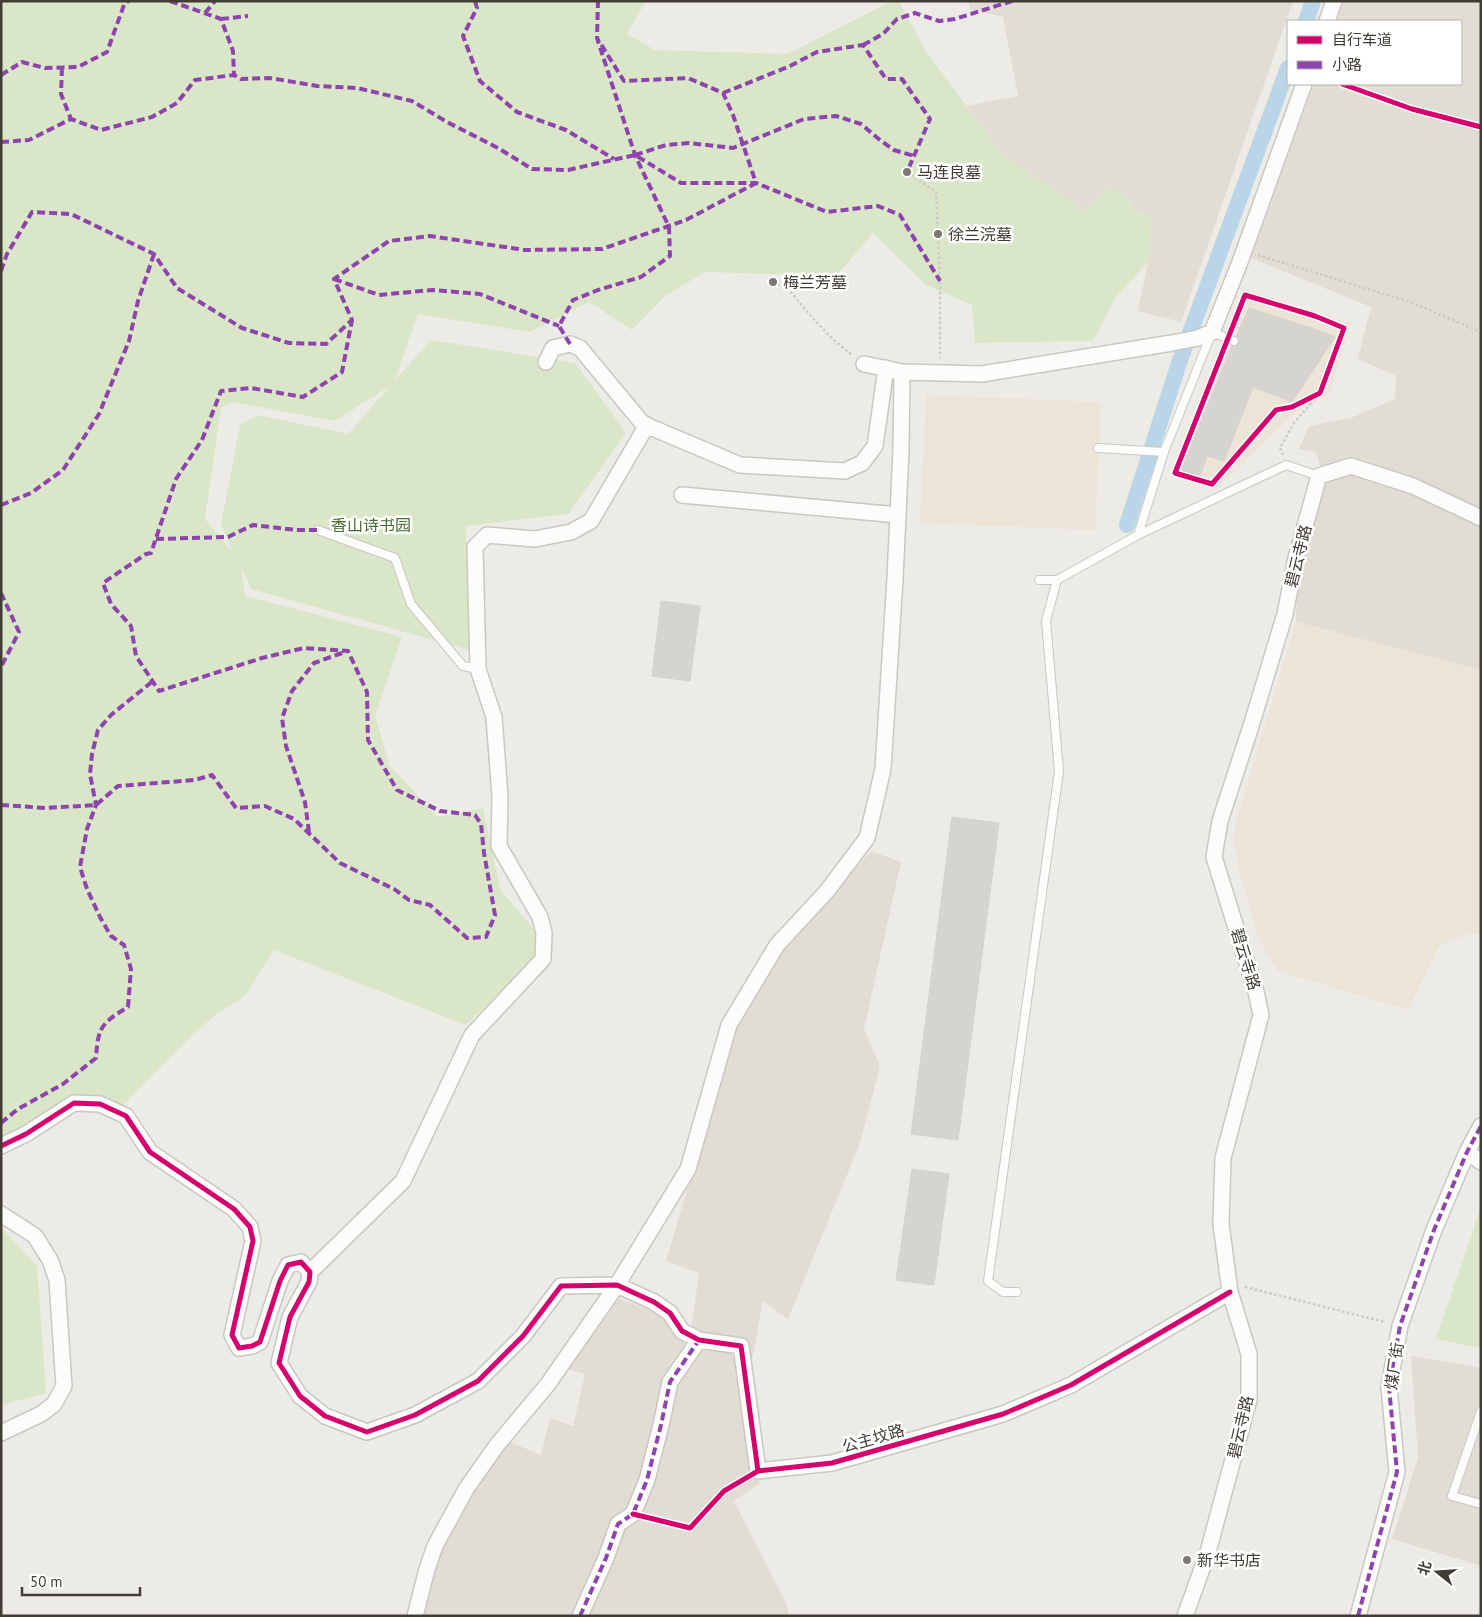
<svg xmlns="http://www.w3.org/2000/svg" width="1482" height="1617" font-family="'PT Sans','Noto Sans SC',sans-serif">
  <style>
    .residential { fill: #e1ddd4 }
    .commercial { fill: #ece4d7 }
    .green { fill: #dae6c8; fill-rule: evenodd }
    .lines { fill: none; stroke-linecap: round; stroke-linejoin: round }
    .canal { stroke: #bad5e7; stroke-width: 16 }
    .building { fill: #d6d4cf; stroke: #d5d2cc }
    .lane-casing { stroke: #c9c7c2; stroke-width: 10 }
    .street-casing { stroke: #c9c7c2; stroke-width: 18 }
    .path { stroke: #cccac6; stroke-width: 2.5; stroke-dasharray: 2.5 2.5; stroke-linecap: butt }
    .lane { stroke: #fcfcfb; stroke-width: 8 }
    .street { stroke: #fcfcfb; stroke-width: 15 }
    .quiet { stroke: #8e44ad; stroke-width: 4; stroke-dasharray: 8 4; stroke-linecap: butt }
    .cycleway-casing { stroke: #fff; stroke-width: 8 }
    .cycleway { stroke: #d6006c; stroke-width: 5 }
    .poi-dot { fill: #7d7972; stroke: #fff; stroke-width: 2 }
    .labels { text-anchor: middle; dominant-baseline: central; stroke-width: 5; stroke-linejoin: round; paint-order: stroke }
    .poi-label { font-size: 16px; fill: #413c34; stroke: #fff; text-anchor: start }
    .park-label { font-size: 16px; fill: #456d2e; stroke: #fff }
    .street-label { font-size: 16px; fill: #413c34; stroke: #fff }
  </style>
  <rect width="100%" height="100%" fill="#edebe6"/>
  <path class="residential" d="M969,1H1293L1181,322L1138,311L1148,262L1152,217L1136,212L1124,193L1086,212L1003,155L966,106L1018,96L1003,17L970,9Z
    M1344,1H1481V670L1296,622L1297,587L1325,482L1316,452L1299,449L1309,426L1351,418L1395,399L1396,376L1358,359L1371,307L1251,258L1314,84H1461V21H1337Z
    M871,851L901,862L864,1029L880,1066L860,1143L788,1319L763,1301L752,1360L759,1484L734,1501L786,1603L789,1616H420L431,1573L470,1494L510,1442L541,1455L550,1418L573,1426L585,1374L567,1369L619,1299L647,1309L691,1330L699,1273L666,1261L735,1027L784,949Z
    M1411,1356L1481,1368V1566L1392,1539L1418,1458Z"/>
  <path class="commercial" d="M1244,289L1350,323L1330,394L1296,412L1216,489L1171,476Z
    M926,395L1101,402L1095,530L920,523Z
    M1296,622L1481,670V933L1462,936L1439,946L1408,1010L1278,971L1259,940L1240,874L1233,839L1237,818Z"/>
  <path class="green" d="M1,1H646L627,34L655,50L787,54L892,1H899L925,50L1003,155L1086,211L1107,188L1124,193L1136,212L1152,217L1148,262L1115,298L1093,341L975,343L972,305L926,285L873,233L836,276L705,272L665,296L632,330L589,302L530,332L418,314L395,380L431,340L575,363L626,433L568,514L466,526L469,650L251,589L241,567L245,596L402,637L375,715L389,765L438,817L483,808L500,889L540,937L537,957L466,1025L274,950L245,996L218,1013L193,1034L122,1106L93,1095L70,1099L55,1111L1,1137ZM390,386L348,434L258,415L240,425L221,524L234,554L205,519L221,408L232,402L335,421Z
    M1481,1207V1348L1436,1339Z
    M1,1228L37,1266L46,1393L1,1405Z"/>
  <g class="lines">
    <path class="canal" d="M1306,21L1313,1
      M1127,525L1180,360L1288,68"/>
  </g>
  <path class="building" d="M1249,308L1312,328L1335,337L1292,402L1253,387L1224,461L1207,456L1200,476L1181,470L1234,341Z
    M661,601L700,606L690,681L652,676Z
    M952,817L999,823L958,1140L911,1134Z
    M912,1169L949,1174L934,1285L896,1280Z"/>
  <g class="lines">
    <g class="lane-casing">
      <path id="lane" d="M1098,448L1164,452
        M318,530L395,558L411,604L463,666L478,669
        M1138,535L1286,465L1319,476
        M1039,580H1057
        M1017,1292H1003L988,1281L1059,771L1046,621L1057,580L1138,535L1164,452L1212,332L1234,341
        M1481,1411L1452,1496L1481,1504"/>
    </g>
    <g class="street-casing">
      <path id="street" d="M1327,21L1334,1
        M546,362L553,348L570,344L580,348L643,424L740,465L845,471L862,463L875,446L886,368
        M864,364L902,372L982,374L1172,343L1198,338L1212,332L1240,262L1304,84
        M682,495L898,515
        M1,1146L26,1134L74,1103L100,1104L126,1116L150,1152L234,1209L250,1227L253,1241L232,1335L239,1348L252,1346L260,1342L280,1281L288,1265L301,1262L310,1272L309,1282L290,1317L279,1363L300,1396L325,1416L367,1432L415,1415L478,1381L523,1336L561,1286L617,1285L654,1302L670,1313L682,1331L699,1340L741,1346L758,1471L832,1463L1003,1414L1071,1385L1230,1292
        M1467,1152L1481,1162
        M1,1214L35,1236L50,1260L57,1280L64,1386L54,1404L41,1414L1,1433
        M310,1272L403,1181L472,1035L543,959L544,933L540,917L499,846L500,796L494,717L478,669L475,547L487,535L535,539L571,532L591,521L647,425
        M415,1616L427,1569L435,1546L466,1489L497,1445L548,1384L617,1285L688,1169L729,1025L777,945L827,891L867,838L883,769L895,579L901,450L902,372
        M580,1616L606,1558L618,1524L633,1514L647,1480L661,1425L670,1382L699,1340
        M1185,1616L1208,1552L1249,1400V1354L1230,1292L1221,1224L1223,1158L1261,1015L1256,992L1214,857L1220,821L1252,723L1285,614L1296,558L1319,476L1351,466L1413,486L1481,518
        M1358,1616L1397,1472L1389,1387L1400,1326L1434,1230L1467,1152L1481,1126"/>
    </g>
    <path class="path" d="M907,172L936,192L940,281V358
      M1258,255L1413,303L1481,332
      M773,282L789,290L816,322L836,342L852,355
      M1283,455L1280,448L1294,423L1320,393
      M1245,1287L1385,1322"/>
    <use href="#lane" class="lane"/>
    <use href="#street" class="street"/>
    <path class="quiet" d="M170,1L221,19L233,51L234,75
      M475,1L477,8L463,36L480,81L517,112L566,130L614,159
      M205,13L215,1
      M221,19L248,16
      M863,45L883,34L897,19L915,13L939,21L955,19L1012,1
      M62,68L61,94L71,119
      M1,75L22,62L45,68L78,67L107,52L124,5L128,1
      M723,93L790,66L817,52L863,45L886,79H902L930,119L907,172
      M1,142L29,140L71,119L101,130L152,117L177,103L195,80L234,75L241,79L270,78L317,86L357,88L412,101L447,122L498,148L532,169L568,170L635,155L681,183H756L827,212L878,206L900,215L940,281
      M635,155L666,145L689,143L733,148L804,119L836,116L861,124L880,140L894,150L914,156
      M1,271L7,254L32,212L71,214L154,254L177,288L242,328L289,343L326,344L352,320L334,279L389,241L430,236L525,250L602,249L686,220L756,183L733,115L723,93L688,78L624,81L597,38
      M334,279L379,295L432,290L480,294L559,326
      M570,344L559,326L573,300L598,290L641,277L670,256L669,227L635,155L597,38L598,1
      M1,505L31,493L63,470L99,414L129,341L138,301L154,254
      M156,539L228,537L253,525L297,530H318
      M1,593L19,632L1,667
      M1,805L46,808L96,805L118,786L195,780L212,775L236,808L265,806L294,819L340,863L394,889L409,900L430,905L467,938L486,937L495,915L484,853L481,824L475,815L440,811L397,790L368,740L367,692L348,651L304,648L262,658L159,691L136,656L131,626L111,604L103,583L146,554L151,553L176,479L202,440L221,391L251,388L303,397L342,372L352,320
      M309,832L305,802L286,746L282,718L292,691L314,663L345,652
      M1,1123L18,1109L63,1084L96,1058C98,1026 102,1023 128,1007L131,969L124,945L111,936L100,917L87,889L80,867L87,829L96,805L90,774L92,754L98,730L111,715L153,681
      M580,1616L606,1558L618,1524L633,1514L647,1480L661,1425L670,1382L699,1340
      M1358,1616L1397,1472L1389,1387L1400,1326L1434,1230L1467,1152L1481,1126"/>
    <g class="cycleway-casing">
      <path id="cycleway" d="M1342,84L1412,109L1481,127
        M1245,295L1315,316L1344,328L1320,393L1292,407L1276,410L1212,484L1175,473Z
        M1,1146L26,1134L74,1103L100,1104L126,1116L150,1152L234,1209L250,1227L253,1241L232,1335L239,1348L252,1346L260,1342L280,1281L288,1265L301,1262L310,1272L309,1282L290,1317L279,1363L300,1396L325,1416L367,1432L415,1415L478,1381L523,1336L561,1286L617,1285L654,1302L670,1313L682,1331L699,1340L741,1346L758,1471L832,1463L1003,1414L1071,1385L1230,1292
        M633,1514L690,1528L724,1491L758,1471"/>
    </g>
    <use href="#cycleway" class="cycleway"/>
  </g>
  <g class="poi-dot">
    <circle cx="907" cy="172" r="5"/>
    <circle cx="938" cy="234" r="5"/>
    <circle cx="773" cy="282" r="5"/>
    <circle cx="1187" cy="1560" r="5"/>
  </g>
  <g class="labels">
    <g class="poi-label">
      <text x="917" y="172">马连良墓</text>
      <text x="948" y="234">徐兰浣墓</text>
      <text x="783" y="282">梅兰芳墓</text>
      <text x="1197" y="1560">新华书店</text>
    </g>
    <g class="park-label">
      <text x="371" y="525">香山诗书园</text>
    </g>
    <g class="street-label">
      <text transform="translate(1298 556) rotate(-76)">碧云寺路</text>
      <text transform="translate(1246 959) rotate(73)">碧云寺路</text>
      <text transform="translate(1394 1366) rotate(-82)">煤厂街</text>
      <text transform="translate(1240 1427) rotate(-77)">碧云寺路</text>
      <text transform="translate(873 1438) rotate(-16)">公主坟路</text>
    </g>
  </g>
  <rect width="1482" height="1617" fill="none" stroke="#413c34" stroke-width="5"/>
  <rect x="1287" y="20" width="175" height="65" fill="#ffffff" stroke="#b3b1ae"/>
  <rect x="1297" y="36" width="25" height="8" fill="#d6006c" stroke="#b3b1ae"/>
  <text x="1332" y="45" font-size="15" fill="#413c34">自行车道</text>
  <rect x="1297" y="61" width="25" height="8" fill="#8e44ad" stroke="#b3b1ae"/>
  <text x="1332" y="70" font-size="15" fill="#413c34">小路</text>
  <g transform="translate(1437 1572) rotate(287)" stroke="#ffffff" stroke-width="4" paint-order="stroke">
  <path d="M0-4L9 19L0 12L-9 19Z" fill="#413c34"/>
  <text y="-8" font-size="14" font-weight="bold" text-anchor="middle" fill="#413c34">北</text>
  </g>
  <path d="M22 1587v8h118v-8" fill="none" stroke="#413c34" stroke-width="2.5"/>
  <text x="30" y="1587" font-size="15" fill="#413c34" stroke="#ffffff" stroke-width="4" paint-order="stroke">50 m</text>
</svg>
